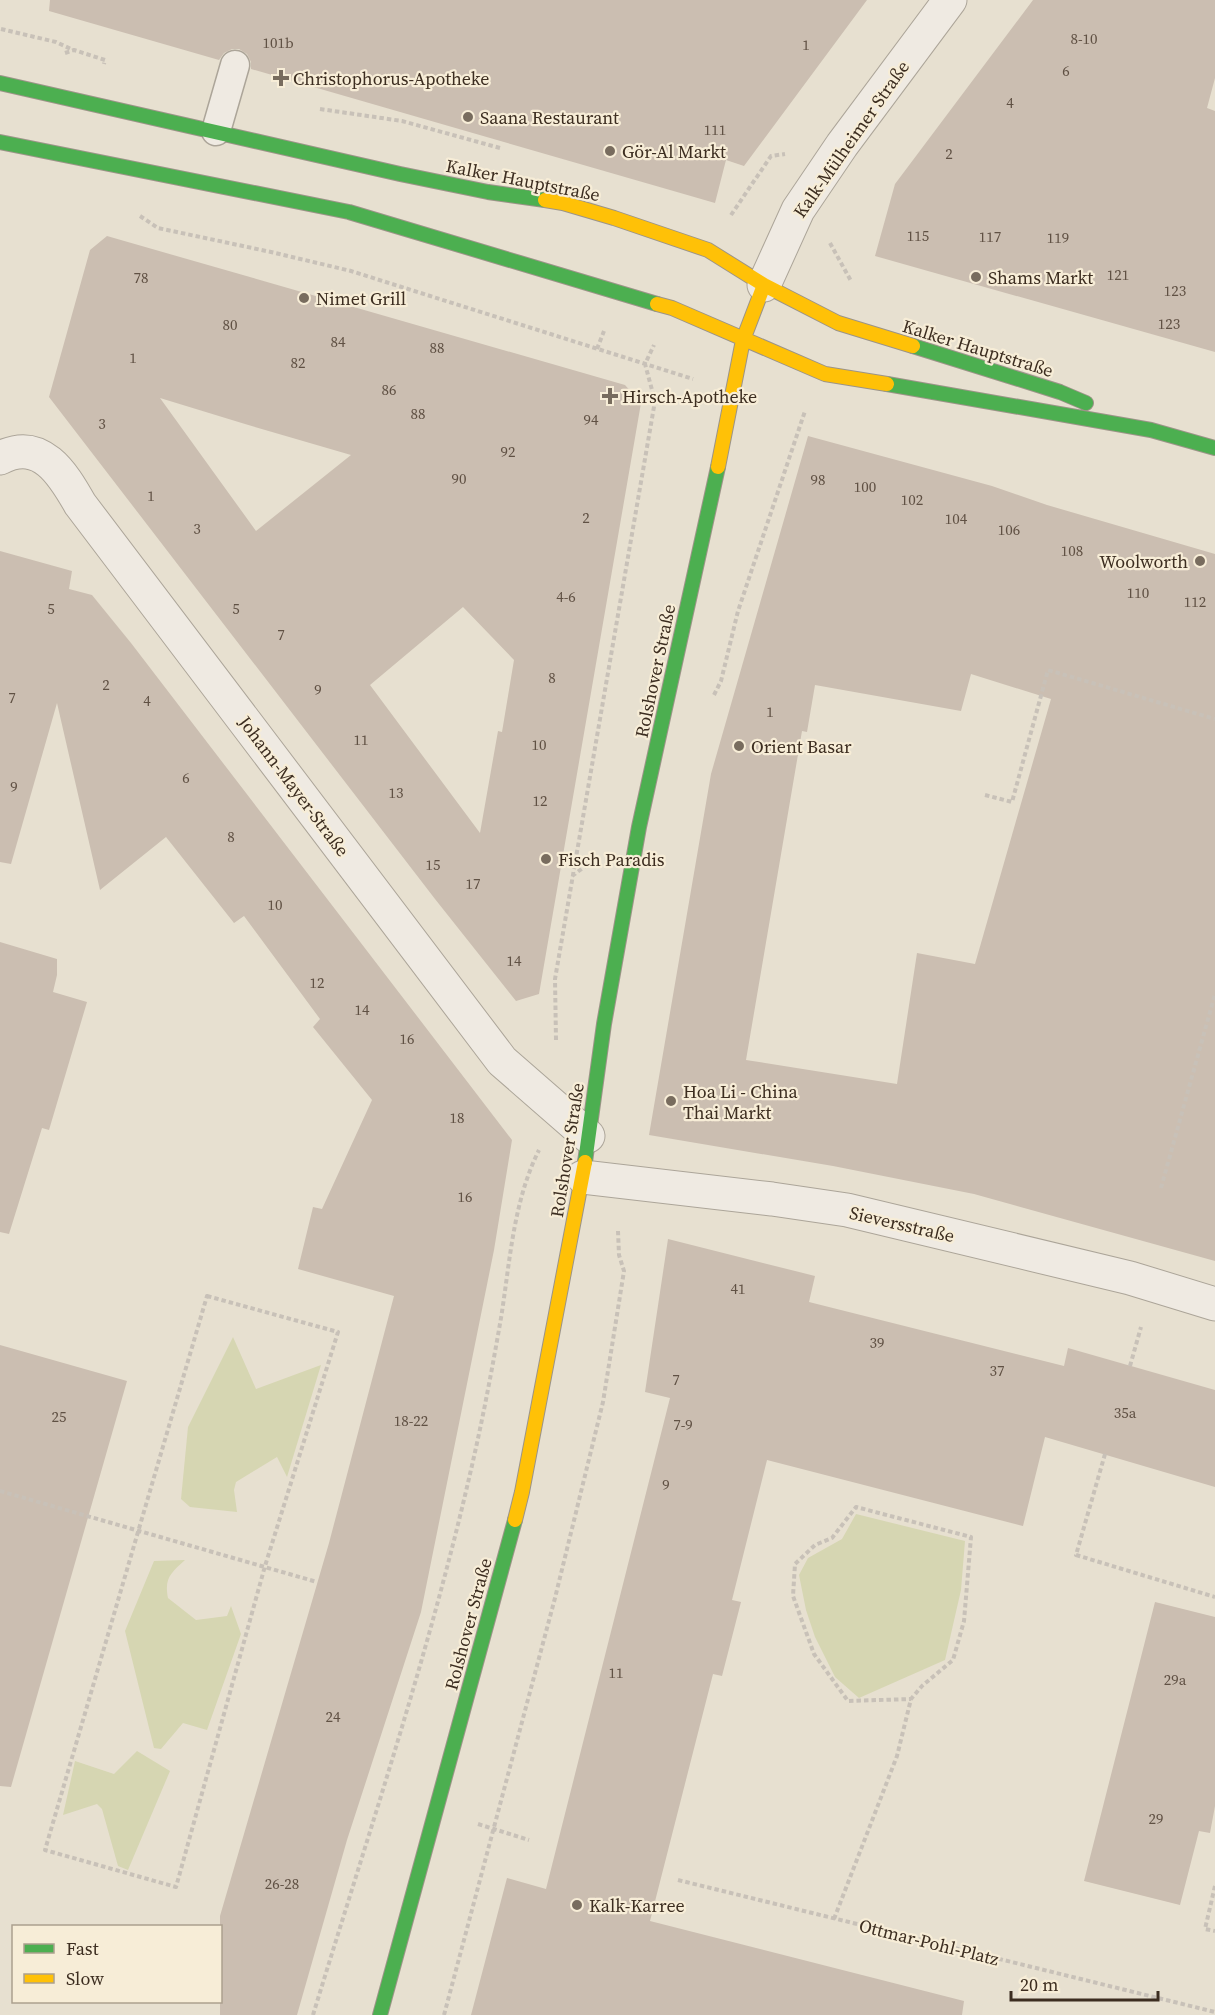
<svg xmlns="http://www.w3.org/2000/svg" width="1215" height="2015" font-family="'Source Serif 4',serif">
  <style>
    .green { fill: #d6d6b2 }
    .building { fill: #cbbeb1; fill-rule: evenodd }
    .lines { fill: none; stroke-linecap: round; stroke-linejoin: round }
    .lane-casing { stroke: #aca599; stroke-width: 31 }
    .street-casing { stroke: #aca599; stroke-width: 35 }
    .fast-casing { stroke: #9c9488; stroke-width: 16 }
    .slow-casing { stroke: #9c9488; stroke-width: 16 }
    .path { stroke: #c8c1b8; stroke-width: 4; stroke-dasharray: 4.5 3; stroke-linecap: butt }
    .lane { stroke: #efeae2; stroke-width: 28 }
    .street { stroke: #efeae2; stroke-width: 33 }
    .fast { stroke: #4caf50; stroke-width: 14 }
    .slow { stroke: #ffc107; stroke-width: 14 }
    .poi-dot { fill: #786c5e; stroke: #f7edd7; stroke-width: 2 }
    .labels { text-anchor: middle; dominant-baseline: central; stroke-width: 4.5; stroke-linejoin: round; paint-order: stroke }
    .number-label { font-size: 15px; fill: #605144 }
    .poi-label { font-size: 18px; fill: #3c2d20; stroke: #f7edd7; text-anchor: start }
    .street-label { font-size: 18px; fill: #3c2d20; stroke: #f7edd7 }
  </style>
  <rect width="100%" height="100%" fill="#e7e0d0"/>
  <path class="green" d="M233,1337L256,1389L321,1365L287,1477L277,1457L236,1482L234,1490L237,1512L190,1507L181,1499L188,1427Z
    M856,1514L965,1541L961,1590L945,1660L859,1698L835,1677L815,1637L806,1610L799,1575L808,1558L842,1539Z
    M185,1560C171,1573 164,1578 168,1598L196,1620L227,1616L231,1606L241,1634L207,1730L183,1723L161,1749L154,1748L125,1631L154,1561Z
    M137,1751L170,1771L128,1870L118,1866L102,1809L97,1804L63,1815L75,1761L114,1774Z"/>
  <path class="building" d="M50,0H867L744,166L726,160L715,203L251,69V62L247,54L239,49H232L224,53L219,60L49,11Z
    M1033,0H1215V78L1207,108L1215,111V352L875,256L895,184Z
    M107,236L625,385L641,403L539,994L516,1001L435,899L49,397L90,250ZM160,398L245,424L351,455L256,531ZM463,607L514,660L502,732L498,731L480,833L370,685Z
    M808,436L992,486L1047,505L1215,554V1261L974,1194L833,1166L649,1135L711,774ZM971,674L1051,699L975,964L917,953L897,1084L746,1060L802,731L807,732L815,685L961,711Z
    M0,551L72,571L69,589L92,595L131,643L512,1140L494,1250L421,1612L347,1840L297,2015H220V1916L329,1543L394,1296L298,1269L313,1207L322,1209L372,1100L313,1027L320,1019L244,916L234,923L166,837L100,890L57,703L11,864L0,862Z
    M0,942L57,959V975L53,992L87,1002L49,1130L42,1128L9,1234L0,1232Z
    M668,1239L815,1276L809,1302L1064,1366L1068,1348L1215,1390V1487L1045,1437L1023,1526L767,1460L732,1600L741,1602L722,1676L713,1674L650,1921L964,2001L962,2015H471L507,1878L546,1889L670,1398L645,1392Z
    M0,1345L127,1381L11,1787L0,1786Z
    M1155,1602L1215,1617V1806L1210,1833L1199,1831L1180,1905L1084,1881Z"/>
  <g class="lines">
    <g class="lane-casing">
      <path id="lane" d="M216,131L235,65"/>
    </g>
    <g class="street-casing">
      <path id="street" d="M764,285L798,210L842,145L950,0
        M0,458C41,437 63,474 80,504L502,1061L588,1136
        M583,1177L772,1199L847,1210L1130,1278L1215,1304"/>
    </g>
    <g class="fast-casing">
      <path id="fast" d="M0,83L400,174L488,192L545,200
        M0,142L349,212L657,304
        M913,346L1060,392L1086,403
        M887,384L1151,430L1215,448
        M585,1162L604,1024L639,827L718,467
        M380,2015L515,1520"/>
    </g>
    <g class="slow-casing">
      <path id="slow" d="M545,200L563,203L614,218L708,250L764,285L838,323L913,346
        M657,304L672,308L825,374L887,384
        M718,467L743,340L764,285
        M515,1520L522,1492L585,1162"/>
    </g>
    <path class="path" d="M1,29L56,42L73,50
      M65,53L74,50L105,60L104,64
      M320,109L402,121L500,148
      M731,215L771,156L785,154
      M140,216L158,228L271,252L351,271L693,379
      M830,243L851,281
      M597,349L604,331
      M714,695L721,681L738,611L805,411
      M985,795L1012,802L1048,670L1215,719
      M572,876L588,864
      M556,1040L555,979L655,401L645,364L654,345
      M1161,1188L1215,994
      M207,1296L338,1332L265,1566L176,1887L45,1850Z
      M1130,1366L1141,1327
      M1105,1454L1076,1555L1215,1597
      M0,1491L317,1582
      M478,1824L529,1840
      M678,1880L1215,2012
      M1215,1886L1205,1929L1215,1931
      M834,1919L897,1756L911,1699L922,1686L953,1660L964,1621L971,1537L856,1507L832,1538L815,1545L795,1564L793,1596L814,1654L848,1701L911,1699
      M313,2015C368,1835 428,1657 470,1474C482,1423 492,1370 501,1318C510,1262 513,1202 539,1150
      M444,2015L555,1598L603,1402L624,1271L619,1255L618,1231"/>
    <use href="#lane" class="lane"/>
    <use href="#street" class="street"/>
    <use href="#fast" class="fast"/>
    <use href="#slow" class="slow"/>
  </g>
  <g class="poi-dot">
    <path d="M278 69h6v6h6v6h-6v6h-6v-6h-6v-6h6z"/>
    <circle cx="468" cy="117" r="6"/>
    <circle cx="610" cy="151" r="6"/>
    <circle cx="976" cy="277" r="6"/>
    <circle cx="304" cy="298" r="6"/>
    <path d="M607 387h6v6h6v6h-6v6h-6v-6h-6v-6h6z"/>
    <circle cx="1200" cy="561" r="6"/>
    <circle cx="739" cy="746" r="6"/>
    <circle cx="546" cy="859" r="6"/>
    <circle cx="671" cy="1101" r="6"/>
    <circle cx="577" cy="1905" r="6"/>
  </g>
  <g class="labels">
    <g class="number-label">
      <text x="1084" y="38">8-10</text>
      <text x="278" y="42">101b</text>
      <text x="806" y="44">1</text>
      <text x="1066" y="70">6</text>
      <text x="1010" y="102">4</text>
      <text x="715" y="129">111</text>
      <text x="949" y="153">2</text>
      <text x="918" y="235">115</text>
      <text x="990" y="236">117</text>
      <text x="1058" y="237">119</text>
      <text x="1118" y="274">121</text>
      <text x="141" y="277">78</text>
      <text x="1175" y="290">123</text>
      <text x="1169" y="323">123</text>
      <text x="230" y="324">80</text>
      <text x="338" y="341">84</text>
      <text x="437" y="347">88</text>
      <text x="133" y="357">1</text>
      <text x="298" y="362">82</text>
      <text x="389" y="389">86</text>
      <text x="418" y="413">88</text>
      <text x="591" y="419">94</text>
      <text x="102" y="423">3</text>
      <text x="508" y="451">92</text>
      <text x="459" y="478">90</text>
      <text x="818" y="479">98</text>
      <text x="865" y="486">100</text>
      <text x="151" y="495">1</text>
      <text x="912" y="499">102</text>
      <text x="586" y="517">2</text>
      <text x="956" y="518">104</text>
      <text x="197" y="528">3</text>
      <text x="1009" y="529">106</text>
      <text x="1072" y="550">108</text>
      <text x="1138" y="592">110</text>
      <text x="566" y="596">4-6</text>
      <text x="1195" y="601">112</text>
      <text x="51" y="608">5</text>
      <text x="236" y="608">5</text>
      <text x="281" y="634">7</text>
      <text x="552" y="677">8</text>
      <text x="106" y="684">2</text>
      <text x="318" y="689">9</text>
      <text x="12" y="697">7</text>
      <text x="147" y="700">4</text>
      <text x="770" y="711">1</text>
      <text x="361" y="739">11</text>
      <text x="539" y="744">10</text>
      <text x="186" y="777">6</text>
      <text x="14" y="786">9</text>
      <text x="396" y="792">13</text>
      <text x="540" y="800">12</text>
      <text x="231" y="836">8</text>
      <text x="433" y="864">15</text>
      <text x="473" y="883">17</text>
      <text x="275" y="904">10</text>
      <text x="514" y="960">14</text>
      <text x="317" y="982">12</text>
      <text x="362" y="1009">14</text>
      <text x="407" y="1038">16</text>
      <text x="457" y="1117">18</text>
      <text x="465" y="1196">16</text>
      <text x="738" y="1288">41</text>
      <text x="877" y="1342">39</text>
      <text x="997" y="1370">37</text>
      <text x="676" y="1379">7</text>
      <text x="1125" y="1412">35a</text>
      <text x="59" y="1416">25</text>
      <text x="411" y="1420">18-22</text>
      <text x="683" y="1424">7-9</text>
      <text x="666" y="1484">9</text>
      <text x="616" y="1672">11</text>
      <text x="1175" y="1679">29a</text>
      <text x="333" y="1716">24</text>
      <text x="1156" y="1818">29</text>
      <text x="282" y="1883">26-28</text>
    </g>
    <g class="poi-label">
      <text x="293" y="78">Christophorus-Apotheke</text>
      <text x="480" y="117">Saana Restaurant</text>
      <text x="622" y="151">Gör-Al Markt</text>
      <text x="988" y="277">Shams Markt</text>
      <text x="316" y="298">Nimet Grill</text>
      <text x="622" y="396">Hirsch-Apotheke</text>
      <text x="1188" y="561" text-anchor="end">Woolworth</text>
      <text x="751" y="746">Orient Basar</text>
      <text x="558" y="859">Fisch Paradis</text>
      <text x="683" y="1091">Hoa Li - China<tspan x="683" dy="21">Thai Markt</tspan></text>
      <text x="589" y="1905">Kalk-Karree</text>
    </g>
    <g class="street-label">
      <text transform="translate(851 139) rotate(-55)">Kalk-Mülheimer Straße</text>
      <text transform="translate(523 180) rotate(11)">Kalker Hauptstraße</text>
      <text transform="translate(978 348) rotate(17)">Kalker Hauptstraße</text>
      <text transform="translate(655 671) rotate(-78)">Rolshover Straße</text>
      <text transform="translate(294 786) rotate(53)">Johann-Mayer-Straße</text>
      <text transform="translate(567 1150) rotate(-81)">Rolshover Straße</text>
      <text transform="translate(902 1224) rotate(13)">Sieversstraße</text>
      <text transform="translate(468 1624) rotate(-75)">Rolshover Straße</text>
      <text transform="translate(929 1942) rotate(14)">Ottmar-Pohl-Platz</text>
    </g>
  </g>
  <rect x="12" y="1925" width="210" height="78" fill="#f7edd7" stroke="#aca08e" stroke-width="1.5"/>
  <rect x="24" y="1944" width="30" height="9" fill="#4caf50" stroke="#aca08e" stroke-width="1.5"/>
  <text x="66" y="1955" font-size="18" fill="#3c2d20">Fast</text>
  <rect x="24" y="1974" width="30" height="9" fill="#ffc107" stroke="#aca08e" stroke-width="1.5"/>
  <text x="66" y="1985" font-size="18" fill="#3c2d20">Slow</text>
  <path d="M1011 1991v9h147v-9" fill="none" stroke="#3c2d20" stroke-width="3"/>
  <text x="1020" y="1991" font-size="18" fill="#3c2d20" stroke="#f7edd7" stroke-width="4.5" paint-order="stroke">20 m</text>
</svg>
